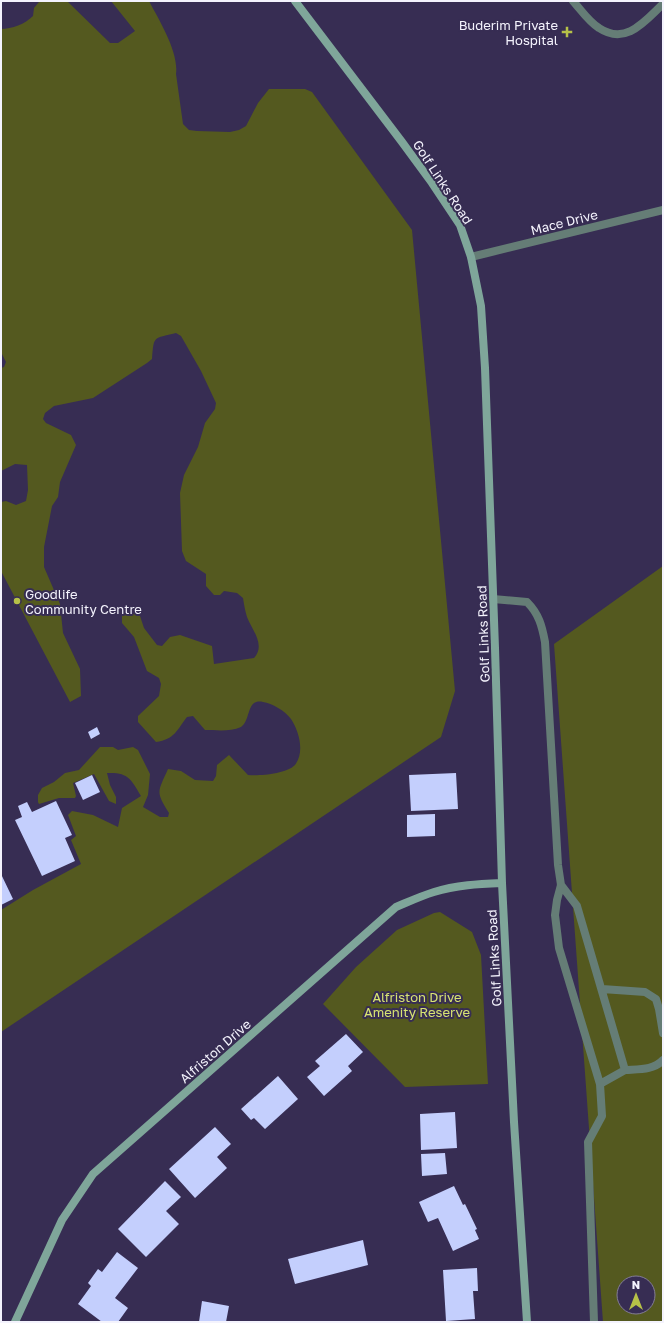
<svg xmlns="http://www.w3.org/2000/svg" width="664" height="1323" font-family="'Golos Text',sans-serif">
  <style>
    .green { fill: #54591f; fill-rule: evenodd }
    .building { fill: #c4cffd }
    .lines { fill: none; stroke-linecap: round; stroke-linejoin: round }
    .lane { stroke: #657d76; stroke-width: 8 }
    .street { stroke: #657d76; stroke-width: 8 }
    .secondary { stroke: #7fa69a; stroke-width: 8 }
    .poi-dot { fill: #b6c148; stroke: #372d53; stroke-width: 1.5 }
    .labels { text-anchor: middle; dominant-baseline: central; stroke-width: 4; stroke-linejoin: round; paint-order: stroke }
    .poi-label { font-size: 13px; fill: #f4f3fd; stroke: #372d53; text-anchor: end }
    .street-label { font-size: 13px; fill: #f4f3fd; stroke: #372d53 }
    .park-label { font-size: 13px; fill: #d8e472; stroke: #372d53 }
  </style>
  <rect width="100%" height="100%" fill="#372d53"/>
  <path class="green" d="M41,1H67L110,43H118L135,31L111,1H149C159,20 179,52 176,74L183,124L189,130L197,131L230,132L239,130L246,126L258,103L269,89H305L312,92L412,230L455,691L441,737L1,1032V910L33,890L81,864L71,840L76,836L68,815L72,811L93,815L118,827L122,808L141,796C131,779 128,772 107,773L110,785L116,797V804L109,801L94,774L73,783L76,796L75,798H59L39,804L38,802V795L42,788L54,782L65,773L79,770L100,747H113L118,750L133,747L138,750L150,774L148,795L143,807L160,817H168L169,813C155,791 158,792 168,769L181,771L195,780L213,781L216,776L217,765L229,755L248,775C260,776 286,774 295,765C305,752 299,731 291,719C285,711 272,703 263,702C246,698 251,721 241,727C230,732 216,730 205,730L193,716L187,717C176,731 175,739 156,742L138,722V716L159,696L161,684L159,678L147,671L134,637L122,623V616L125,613L137,612L140,616L144,628L157,645L162,646L170,637L180,635L212,646L214,664L254,658C266,645 252,630 247,617C245,611 244,604 243,598L237,593L224,591L220,595H214L206,586V574L186,561L182,551L180,493L184,475L198,447L205,423L215,409L216,403L201,371L181,336L176,333C153,339 154,335 152,359L147,363L93,398L54,406L45,413L43,419L46,423L71,435L76,445L60,482L58,497L52,506L44,547V567L60,604L63,633L80,669L81,696L70,702L1,571V502L6,501L16,505L26,501L28,490L27,465L15,464L1,471V368L4,367L6,362L1,352V29C12,29 25,24 33,16L34,8L39,2Z
    M663,566V1322H603L554,644ZM624,1283H648V1307H624Z
    M440,912L472,932L481,955L488,1084L405,1087L323,1004L356,967L397,930L434,913Z"/>
  <path class="building" d="M97,727L100,734L91,739L88,732Z
    M456,773L458,809L411,811L409,775Z
    M92,775L100,792L83,800L75,783Z
    M56,801L72,835L65,838L75,861L42,876L15,820L22,817L18,806L27,802L32,812Z
    M435,814V836L407,837V815Z
    M1,874L13,899L1,905Z
    M346,1034L363,1052L348,1066L352,1071L324,1096L307,1077L320,1066L315,1061Z
    M278,1076L298,1099L265,1129L254,1118L251,1120L241,1109Z
    M455,1112L457,1148L421,1150L420,1114Z
    M215,1127L231,1144L217,1157L227,1168L195,1198L169,1169Z
    M445,1153L447,1174L422,1176L421,1154Z
    M165,1181L181,1197L166,1211L179,1224L146,1257L118,1229Z
    M454,1186L463,1205L465,1204L477,1229L475,1230L479,1239L453,1251L438,1218L428,1222L419,1202Z
    M363,1240L368,1265L295,1284L288,1259Z
    M117,1252L138,1268L115,1298L128,1308L118,1322H102L78,1304L91,1286L88,1283L98,1269L102,1272Z
    M477,1268L478,1291H473L475,1319L446,1321L443,1270Z
    M202,1301L229,1306L226,1322H199Z"/>
  <g class="lines">
    <path class="lane" d="M573,1C581,10 589,22 599,28C626,46 645,21 663,4
      M493,599L527,602C539,614 542,626 545,642L558,865L561,885L557,900L555,915L559,948L600,1084L602,1116L588,1142L594,1322
      M561,885L577,906L625,1070L600,1084
      M602,989L645,992L656,999L659,1009L663,1033
      M625,1070C639,1069 654,1070 663,1060"/>
    <path class="street" d="M471,257L663,210"/>
    <path class="secondary" d="M295,1L402,142L432,183L460,225L471,257L481,306L485,368L495,648L502,883L514,1122L527,1322
      M15,1322L62,1220L93,1174L396,907C408,902 421,896 434,892C456,885 479,884 502,883"/>
  </g>
  <g class="poi-dot">
    <path d="M565 26h4v4h4v4h-4v4h-4v-4h-4v-4h4z"/>
    <circle cx="17" cy="601" r="4"/>
  </g>
  <g class="labels">
    <g class="poi-label">
      <text x="558" y="25">Buderim Private<tspan x="558" dy="15">Hospital</tspan></text>
      <text x="25" y="594" text-anchor="start">Goodlife<tspan x="25" dy="15">Community Centre</tspan></text>
    </g>
    <g class="street-label">
      <text transform="translate(443 182) rotate(57)">Golf Links Road</text>
      <text transform="translate(564 222) rotate(-14)">Mace Drive</text>
      <text transform="translate(483 634) rotate(-92)">Golf Links Road</text>
      <text transform="translate(494 958) rotate(-93)">Golf Links Road</text>
      <text transform="translate(215 1051) rotate(-41)">Alfriston Drive</text>
    </g>
    <g class="park-label">
      <text x="417" y="997">Alfriston Drive<tspan x="417" dy="15">Amenity Reserve</tspan></text>
    </g>
  </g>
  <rect width="664" height="1323" fill="none" stroke="#f4f3fd" stroke-width="4"/>
  <g transform="translate(636 1295)"><circle r="19" fill="#372d53" stroke="#837c97"/>
  <path d="M0-3L7 15L0 10L-7 15Z" fill="#b6c148"/>
  <text y="-6" font-size="11" font-weight="bold" text-anchor="middle" fill="#f4f3fd">N</text>
  </g>
</svg>
